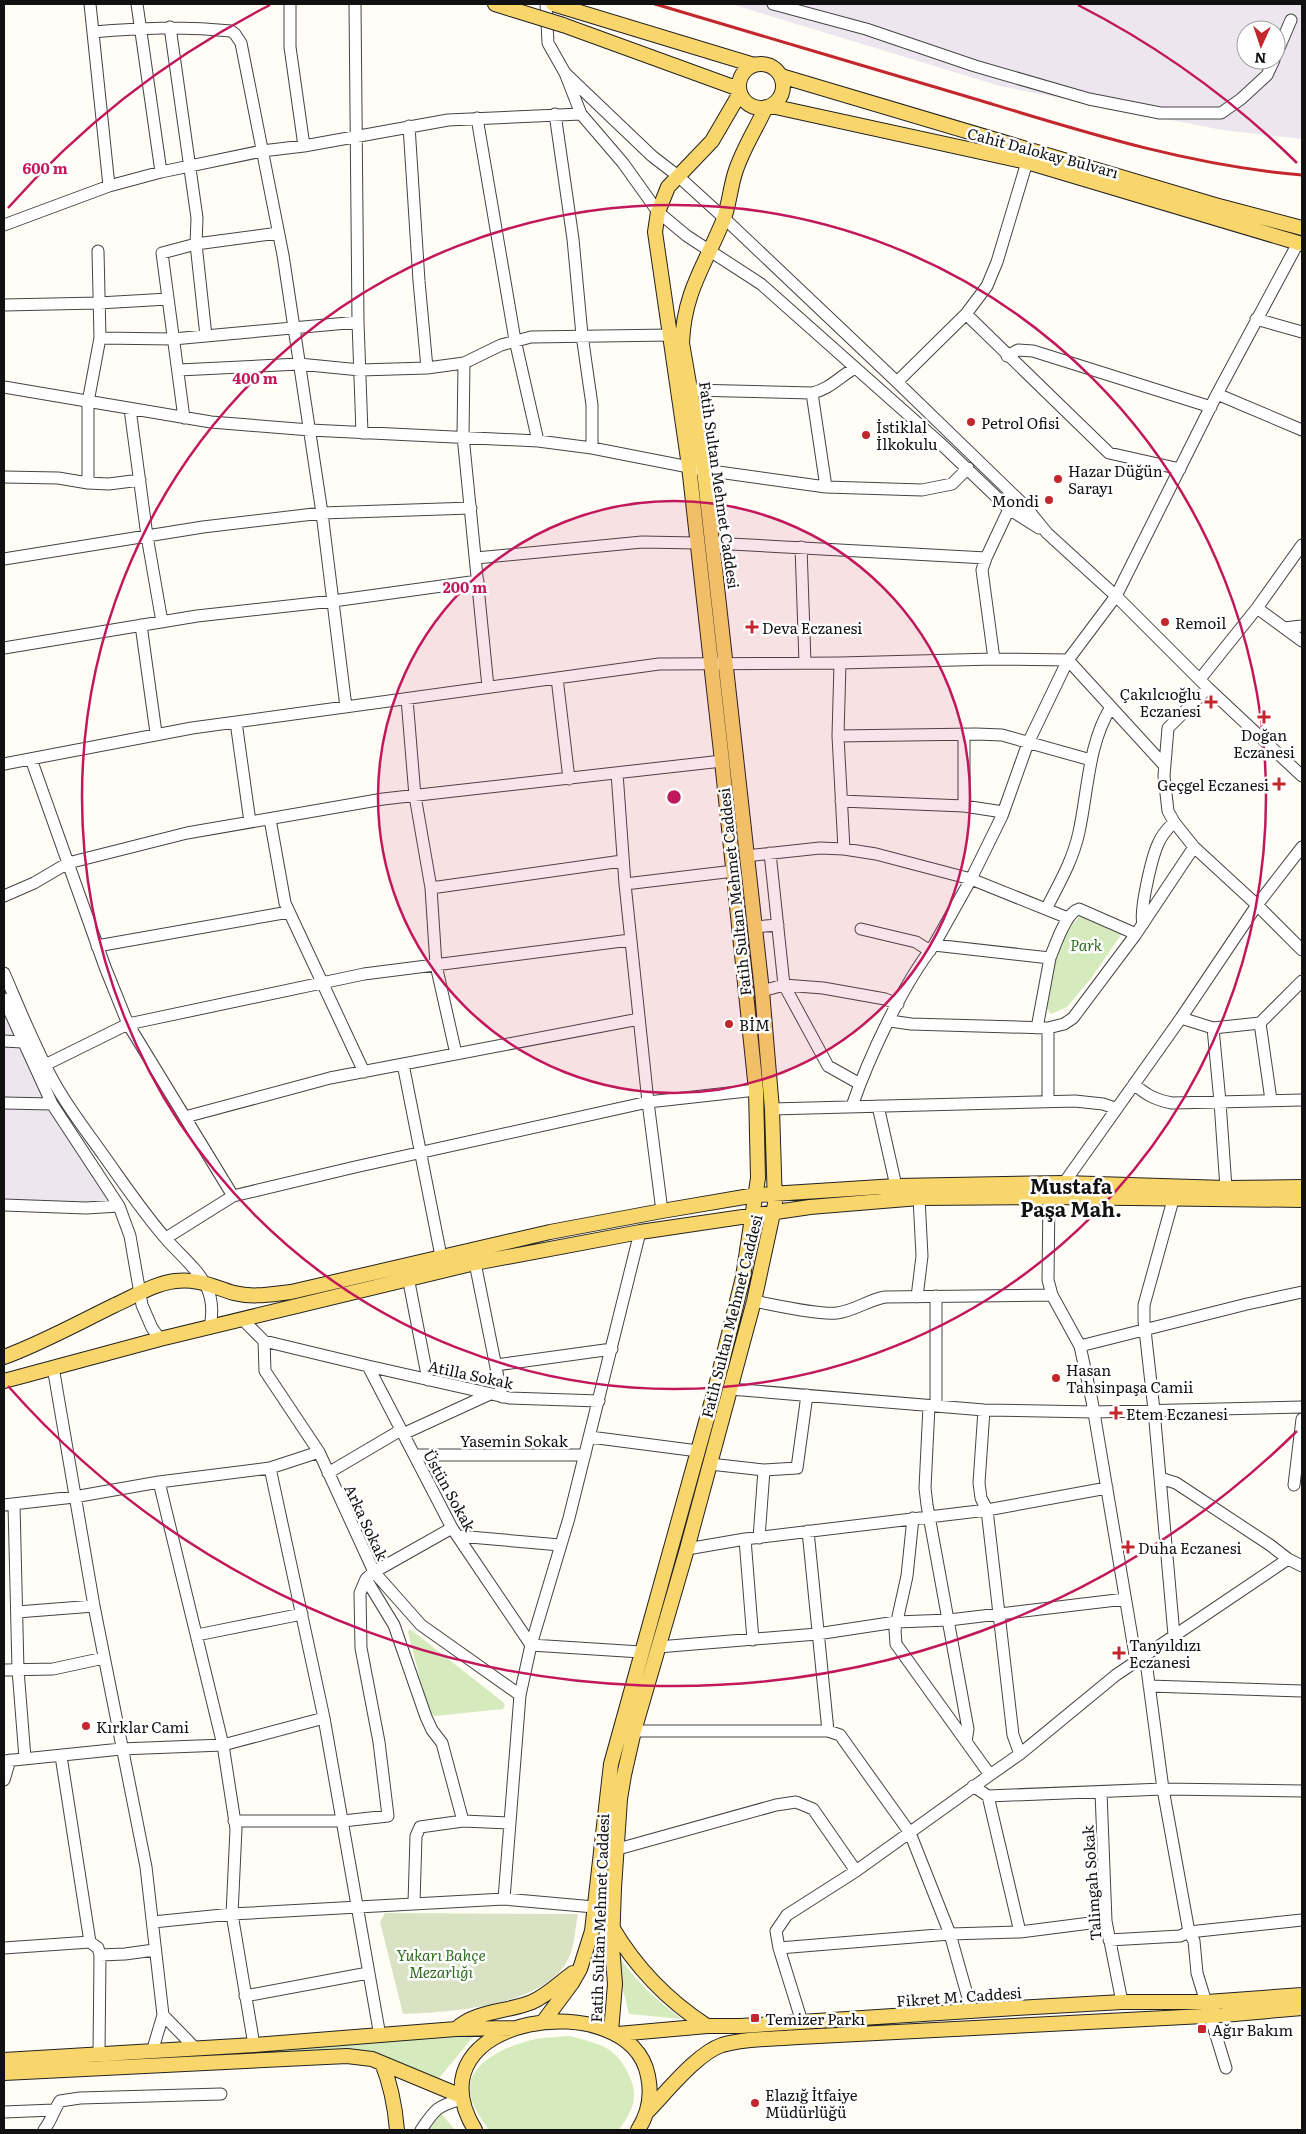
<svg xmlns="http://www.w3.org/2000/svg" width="1306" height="2134" font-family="Literata,serif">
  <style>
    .industrial { fill: #eee6ef; fill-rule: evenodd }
    .green { fill: #d5ebbd }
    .cemetery { fill: #d9e3c4 }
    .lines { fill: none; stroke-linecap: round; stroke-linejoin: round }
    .minor-casing { stroke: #444; stroke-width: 13 }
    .major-casing { stroke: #222; stroke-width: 16 }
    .minor { stroke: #fff; stroke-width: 11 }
    .major { stroke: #f9d66b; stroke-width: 14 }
    .rail { stroke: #c4262e; stroke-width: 3 }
    .major-bridge-casing { stroke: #222; stroke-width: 16; stroke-linecap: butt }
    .major-bridge { stroke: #f9d66b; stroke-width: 14 }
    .ring { fill: none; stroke: #c2185b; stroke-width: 2.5 }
    .poi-dot { fill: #c4262e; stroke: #fff; stroke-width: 2 }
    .labels { text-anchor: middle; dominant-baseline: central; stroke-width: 5; stroke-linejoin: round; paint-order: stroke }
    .street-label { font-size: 15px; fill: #111; stroke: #fff }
    .poi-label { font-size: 15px; fill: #111; stroke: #fff; text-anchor: start }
    .park-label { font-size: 15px; font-style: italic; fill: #2f6b1f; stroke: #fff }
    .district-label { font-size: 20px; font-weight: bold; fill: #111; stroke: #fff }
    .centre { fill: #c2185b; stroke: #fff; stroke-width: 2.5 }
    .ring-label { font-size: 15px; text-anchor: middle; font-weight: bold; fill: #c2185b; stroke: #fff; stroke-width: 5; stroke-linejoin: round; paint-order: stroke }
  </style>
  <rect width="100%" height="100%" fill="#fffdf5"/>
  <path class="industrial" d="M731,4H1302V139L1222,130L1000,86ZM1246,30H1276V60H1246Z
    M4,985L51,1094L120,1204L4,1201Z"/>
  <path class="green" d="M1082,914L1123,932L1092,977L1067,1007L1051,1014L1045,1006C1053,973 1056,938 1082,914Z
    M410,1629L503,1702L505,1705L503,1709L435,1716L429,1714L408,1632Z
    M618,1955C638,1984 654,1998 682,2019L629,2014L623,1990Z
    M474,2036L435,2083L384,2058L27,2065L385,2040Z
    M571,2036C583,2040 598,2043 608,2049C617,2055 623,2063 628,2073C640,2097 633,2109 619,2130H489C481,2119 472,2106 470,2093C466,2061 512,2044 536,2039C548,2037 560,2037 571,2036Z
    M441,2113L455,2130H429Z"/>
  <path class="cemetery" d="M385,1913L578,1914C575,1927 575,1943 570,1955C549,2007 450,2012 403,2014L380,1922Z"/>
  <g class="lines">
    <g class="minor-casing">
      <path id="minor" d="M90,4L109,186
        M137,4L161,172
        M290,4V47L304,146
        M355,4L358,322L362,433
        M546,4L548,43L565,73L581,114L623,163L658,212L687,236L761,284L939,442L1009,509L1039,528
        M773,4L866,29L975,66L1089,99L1160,113H1221L1241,99L1267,75L1274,60
        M170,27L197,218L196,244L206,336
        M93,32C141,28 182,26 231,31L235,34L241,43L283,255L322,513L346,707
        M1276,55L1291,20
        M565,73L652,156L678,176L724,218L897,382L1025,506L1047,533L1116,596L1208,688L1302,776
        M555,114L573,239L582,335L592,405V448
        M477,118L515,340L538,441
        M409,126L419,281L427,368
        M4,225L109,186L161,172L262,151L304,146L448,120L581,114
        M4,305L99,303L168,299
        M966,314L1109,453L1180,469
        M1256,319L1302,332
        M100,338L173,339L358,322
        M1007,356L1018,350L1033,351L1211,407
        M464,363L463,436L488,687
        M179,370L299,364L360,370L427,368L464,363L501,345L531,337L671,335
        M897,382L966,314L987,286L997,262L1027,162
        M4,387L211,422L310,430L538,441L592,448L704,470L826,487L922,490L952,484L968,468
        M691,390L812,393C830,389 839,377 855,368
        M812,393L826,487
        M1217,394L1302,430
        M130,409L147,536L162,622
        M184,418L162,253L196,244L278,233
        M4,477L58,478L88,483L109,484L140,480
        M88,483V402L100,338L98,251
        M712,543L986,558
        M801,547L805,663
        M476,558L642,542L697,543
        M4,559L203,527L322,513L471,508
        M1257,608L1302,641
        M141,625L156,733
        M1284,628L1302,626
        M4,648L197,616L333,601L478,581
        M994,659L982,570L986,558L1009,509
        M840,663L838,736L844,849
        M557,678L569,779
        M1200,679L1257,608L1302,545
        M1208,688L1168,728L1164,776L1168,811L1174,822L1194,847L1257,905L1302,950
        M407,699L415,796L431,888L436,965L456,1054
        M236,722L250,822
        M838,736L976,734L1002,735L1091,760
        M31,759L105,967L128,1024L233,1196
        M4,764L192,728L659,664L840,663L994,659L1068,660L1164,765
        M617,773L625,884
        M841,801L964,806L1003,812
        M964,806V734
        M270,819L285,903L364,1072
        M770,853L784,985L828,1066L860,1084
        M746,856L820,848L844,849L876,854L971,879L1068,918
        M431,888L622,861
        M4,896L34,883L68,863L187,833L383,799L722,761
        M1046,909C1059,884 1073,860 1079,832C1088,791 1088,744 1111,707
        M1143,924C1139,911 1152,857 1158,844C1161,836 1167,829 1174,822
        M754,927L778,925
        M861,929L916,942L930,951
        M934,945L971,879L1002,816L1028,743L1068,660L1116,596L1217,394L1298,243
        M97,946L289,912
        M1050,958C1055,946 1066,912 1079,909L1136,934
        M4,973C20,1010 35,1048 55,1084C69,1109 87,1132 104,1156C124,1184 144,1214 167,1240C193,1269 219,1284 210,1327
        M762,991L784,985L823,988L885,999L898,1004
        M4,999L52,1104L119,1206L130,1236L142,1305L152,1328L160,1339
        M1181,1018L1213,1028L1260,1023L1302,981
        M890,1021L911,1024L1048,1028V1101
        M1260,1023L1271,1100
        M1048,1028L1064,1024L1073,1018L1136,934L1194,847
        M1213,1028L1220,1102L1226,1188
        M4,1041L22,1042
        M403,1064L441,1256
        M45,1065L128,1024L364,974L630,940
        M1134,1084C1146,1095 1156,1100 1172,1103L1302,1100
        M4,1103L52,1104
        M852,1106C869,1057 902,986 934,945L1050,958L1037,1028
        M878,1106L896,1186
        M772,1109L1075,1101L1103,1104L1115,1108
        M185,1117L330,1078L639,1019
        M1173,1200L1144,1305V1321L1154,1410L1174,1635
        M4,1205L86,1208L119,1206
        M662,1211L648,1102L625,884L734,871
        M166,1238L233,1196L355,1167L648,1102L756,1090
        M475,1263L502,1397
        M408,1277L428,1380
        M936,1296V1406
        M917,1297L922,1256L919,1198
        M754,1301C776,1305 817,1315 837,1313C854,1311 868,1300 885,1297L1052,1295
        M242,1319L264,1341L368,1366L452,1528L531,1645L641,1652
        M264,1341L265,1371L319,1452L374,1572L421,1625L520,1695
        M1080,1346L1247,1304L1302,1292
        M496,1365L612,1349
        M368,1366L509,1398L599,1401
        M53,1367L94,1606L146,1867L163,2015L196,2049
        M730,1389L984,1410L1094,1412L1302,1407
        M929,1406L925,1488L927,1505L968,1729L966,1742
        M984,1410L979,1483L981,1498L987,1510L1013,1735L1020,1754
        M403,1434L490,1394
        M590,1437L698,1451
        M414,1455H585
        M710,1464L764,1470L797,1468L807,1395
        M270,1468L324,1718L380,2036
        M328,1473L401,1430
        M1160,1478L1176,1483L1270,1545L1288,1559L1302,1566
        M159,1482L223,1745L236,1829L232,1914L254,2045
        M1294,1485L1302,1419
        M14,1504L18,1670L25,1758
        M4,1505L74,1497L159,1482L270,1468L319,1452
        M913,1518L907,1576L895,1630L896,1644L990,1775
        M808,1531L828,1731
        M458,1536L560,1545
        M759,1538L764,1470
        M745,1539L753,1640
        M687,1549L745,1539L987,1510L1107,1488
        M366,1579L394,1625L426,1717L432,1730L442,1743L463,1821
        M17,1612L94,1606
        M197,1635L302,1614
        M658,1647L817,1634L896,1622L949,1620L1125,1599
        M1145,1654L1163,1789L1189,1932L1194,1941L1197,1973L1226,2068
        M1136,1661L1092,1401L1080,1346L1052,1295L1048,1280L1049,1197L1064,1183L1181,1018L1257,905L1302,847
        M4,1670L53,1669L104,1658
        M1149,1686L1302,1691
        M634,1731H828L840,1735L910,1833L950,1934L972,2012
        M61,1756L90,1942
        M4,1761L121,1749L223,1745L324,1718
        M4,1780L10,1760
        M973,1786L988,1796L1163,1789L1302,1791
        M1101,1792L1106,1921L1122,2002
        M988,1796L1020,1932
        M234,1821H343L388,1816L379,1742L361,1648L360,1593L366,1579L374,1572L452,1528
        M618,1849L776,1805L796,1802L813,1809L856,1871
        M504,1899L520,1695L531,1645L569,1518L640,1232
        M414,1903L416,1836L420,1827L463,1821L509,1823
        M153,1922L232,1914L504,1899L594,1907
        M1109,1940L1180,1936L1189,1932L1302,1920
        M4,1948L90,1942L98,1948L100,1955L125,1954L154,1950
        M779,1948L950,1934L1020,1932L1106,1921
        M245,1996L368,1973
        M802,2022L779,1948L776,1931L787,1915L856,1871L990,1775L1020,1754L1116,1675L1288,1559
        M152,2052L163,2015
        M99,2054L100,1955
        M4,2112L54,2110
        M44,2130C51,2121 54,2110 60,2101L80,2098L221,2094
        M421,2130C435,2109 437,2106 462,2099"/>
    </g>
    <g class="major-casing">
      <path id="major" d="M495,4L511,9
        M553,4L754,65
        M563,25L739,89
        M739 86a22 22 0 1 1 44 0a22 22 0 1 1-44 0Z
        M781,76L1215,205L1302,228
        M771,106L1027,162L1302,244
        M4,1357C42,1343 78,1323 115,1305C135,1296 153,1284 175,1281C198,1278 213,1287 234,1293C253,1298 272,1294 291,1292L550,1232L662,1211L756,1195L896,1186L1064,1183L1226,1188L1302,1187
        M4,1381L160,1339L475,1263L640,1232L810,1207L919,1198L1049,1197L1302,1200
        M612,1927C636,1968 667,2000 707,2026
        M543,2022L572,1983L580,1969L592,1931L611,1764L716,1386L743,1277L758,1178L756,1090L722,761L689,466L655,232L658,212L668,187L712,141L740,93
        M456,2029C476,2010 508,2012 532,2002C548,1995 559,1983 573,1973
        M611,2032L615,1984L612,1946L614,1888L620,1799L624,1775L634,1731L687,1549L754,1301L775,1204L772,1109L762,991L704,470L682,343C684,292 705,265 723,221C729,206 730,189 735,173C742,150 756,129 766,107
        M618,2034L707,2026H740L1016,2008L1122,2002H1207L1302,1995
        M4,2060L254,2045L456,2029L516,2028
        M382,2063C391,2085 395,2106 397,2130
        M4,2073L347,2056L372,2059L461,2096
        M647,2112C665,2094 697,2053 722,2045C746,2038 774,2039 799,2037L1223,2015L1302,2008
        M475,2130C405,2014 631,1983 648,2076C652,2095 649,2113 638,2130"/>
    </g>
    <use href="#minor" class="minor"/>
    <use href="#major" class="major"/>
    <path class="rail" d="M655,4C764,36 873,69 982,101C1087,133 1192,166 1302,175"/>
    <g class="major-bridge-casing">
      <path id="major-bridge" d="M511,9L563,25"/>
    </g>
    <use href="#major-bridge" class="major-bridge"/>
  </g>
  <circle cx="674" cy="797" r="296" fill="#c2185b" fill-opacity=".12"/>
  <g class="ring">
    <circle cx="674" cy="797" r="296"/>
    <circle cx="674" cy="797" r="592"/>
    <path d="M1297 1431A889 889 0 0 1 8 1386M8 208A889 889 0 0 1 270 5M1078 5A889 889 0 0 1 1297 163"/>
  </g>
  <g class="poi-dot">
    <circle cx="971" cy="422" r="5"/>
    <circle cx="866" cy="435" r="5"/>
    <circle cx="1058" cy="479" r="5"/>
    <circle cx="1049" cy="500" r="5"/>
    <circle cx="1165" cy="622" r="5"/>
    <path d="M749.5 619.5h5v5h5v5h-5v5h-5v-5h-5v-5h5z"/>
    <path d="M1208.5 694.5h5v5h5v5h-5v5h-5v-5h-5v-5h5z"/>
    <path d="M1261.5 709.5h5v5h5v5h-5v5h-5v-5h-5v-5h5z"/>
    <path d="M1276.5 776.5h5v5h5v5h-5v5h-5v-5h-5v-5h5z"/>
    <circle cx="729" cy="1024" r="5"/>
    <circle cx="1056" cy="1378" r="5"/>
    <path d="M1113.5 1405.5h5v5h5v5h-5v5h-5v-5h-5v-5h5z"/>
    <path d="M1125.5 1539.5h5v5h5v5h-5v5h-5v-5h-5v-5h5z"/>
    <path d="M1116.5 1645.5h5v5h5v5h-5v5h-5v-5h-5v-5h5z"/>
    <circle cx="86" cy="1726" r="5"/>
    <rect x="750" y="2013" width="10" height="10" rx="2.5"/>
    <rect x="1197" y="2024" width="10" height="10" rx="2.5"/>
    <circle cx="755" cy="2103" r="5"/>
  </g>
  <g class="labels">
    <g class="street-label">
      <text transform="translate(1043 152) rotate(15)">Cahit Dalokay Bulvarı</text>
      <text transform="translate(720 485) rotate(82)">Fatih Sultan Mehmet Caddesi</text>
      <text transform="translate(734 892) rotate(-96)">Fatih Sultan Mehmet Caddesi</text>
      <text transform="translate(731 1316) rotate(-76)">Fatih Sultan Mehmet Caddesi</text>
      <text transform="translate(471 1374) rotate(12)">Atilla Sokak</text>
      <text x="514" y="1440">Yasemin Sokak</text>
      <text transform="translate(450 1490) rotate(61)">Üstün Sokak</text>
      <text transform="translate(367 1522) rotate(65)">Arka Sokak</text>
      <text transform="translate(1091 1883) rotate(-94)">Talimgah Sokak</text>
      <text transform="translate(599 1918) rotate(-88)">Fatih Sultan Mehmet Caddesi</text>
      <text transform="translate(959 1996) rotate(-4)">Fikret M. Caddesi</text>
    </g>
    <g class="poi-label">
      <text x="981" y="422">Petrol Ofisi</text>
      <text x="876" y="426">İstiklal<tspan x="876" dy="17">İlkokulu</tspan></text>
      <text x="1068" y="470">Hazar Düğün<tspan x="1068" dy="17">Sarayı</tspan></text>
      <text x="1039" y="500" text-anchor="end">Mondi</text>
      <text x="1175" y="622">Remoil</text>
      <text x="762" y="627">Deva Eczanesi</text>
      <text x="1201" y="693" text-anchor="end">Çakılcıoğlu<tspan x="1201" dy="17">Eczanesi</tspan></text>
      <text x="1264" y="734" text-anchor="middle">Doğan<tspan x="1264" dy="17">Eczanesi</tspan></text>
      <text x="1269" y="784" text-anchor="end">Geçgel Eczanesi</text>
      <text x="739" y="1024">BİM</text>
      <text x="1066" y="1369">Hasan<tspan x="1066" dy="17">Tahsinpaşa Camii</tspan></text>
      <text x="1126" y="1413">Etem Eczanesi</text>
      <text x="1138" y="1547">Duha Eczanesi</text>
      <text x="1129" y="1644">Tanyıldızı<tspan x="1129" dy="17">Eczanesi</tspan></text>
      <text x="96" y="1726">Kırklar Cami</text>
      <text x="765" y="2018">Temizer Parkı</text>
      <text x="1212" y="2029">Ağır Bakım</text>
      <text x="765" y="2094">Elazığ İtfaiye<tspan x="765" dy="17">Müdürlüğü</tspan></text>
    </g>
    <g class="park-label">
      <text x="1086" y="944">Park</text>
      <text x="441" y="1954">Yukarı Bahçe<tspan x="441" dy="17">Mezarlığı</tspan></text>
    </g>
    <g class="district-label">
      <text x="1071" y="1185">Mustafa<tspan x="1071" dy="23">Paşa Mah.</tspan></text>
    </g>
  </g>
  <circle cx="674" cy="797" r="8" class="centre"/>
  <g class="ring-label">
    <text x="45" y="174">600 m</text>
    <text x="255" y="384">400 m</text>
    <text x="465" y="593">200 m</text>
  </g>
  <rect width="1306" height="2134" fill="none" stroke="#111111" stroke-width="10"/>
  <g transform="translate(1261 45) rotate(183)"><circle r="24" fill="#ffffff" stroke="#a0a0a0"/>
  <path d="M0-4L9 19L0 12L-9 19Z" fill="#c4262e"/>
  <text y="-8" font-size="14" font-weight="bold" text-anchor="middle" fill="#111111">N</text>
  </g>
</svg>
